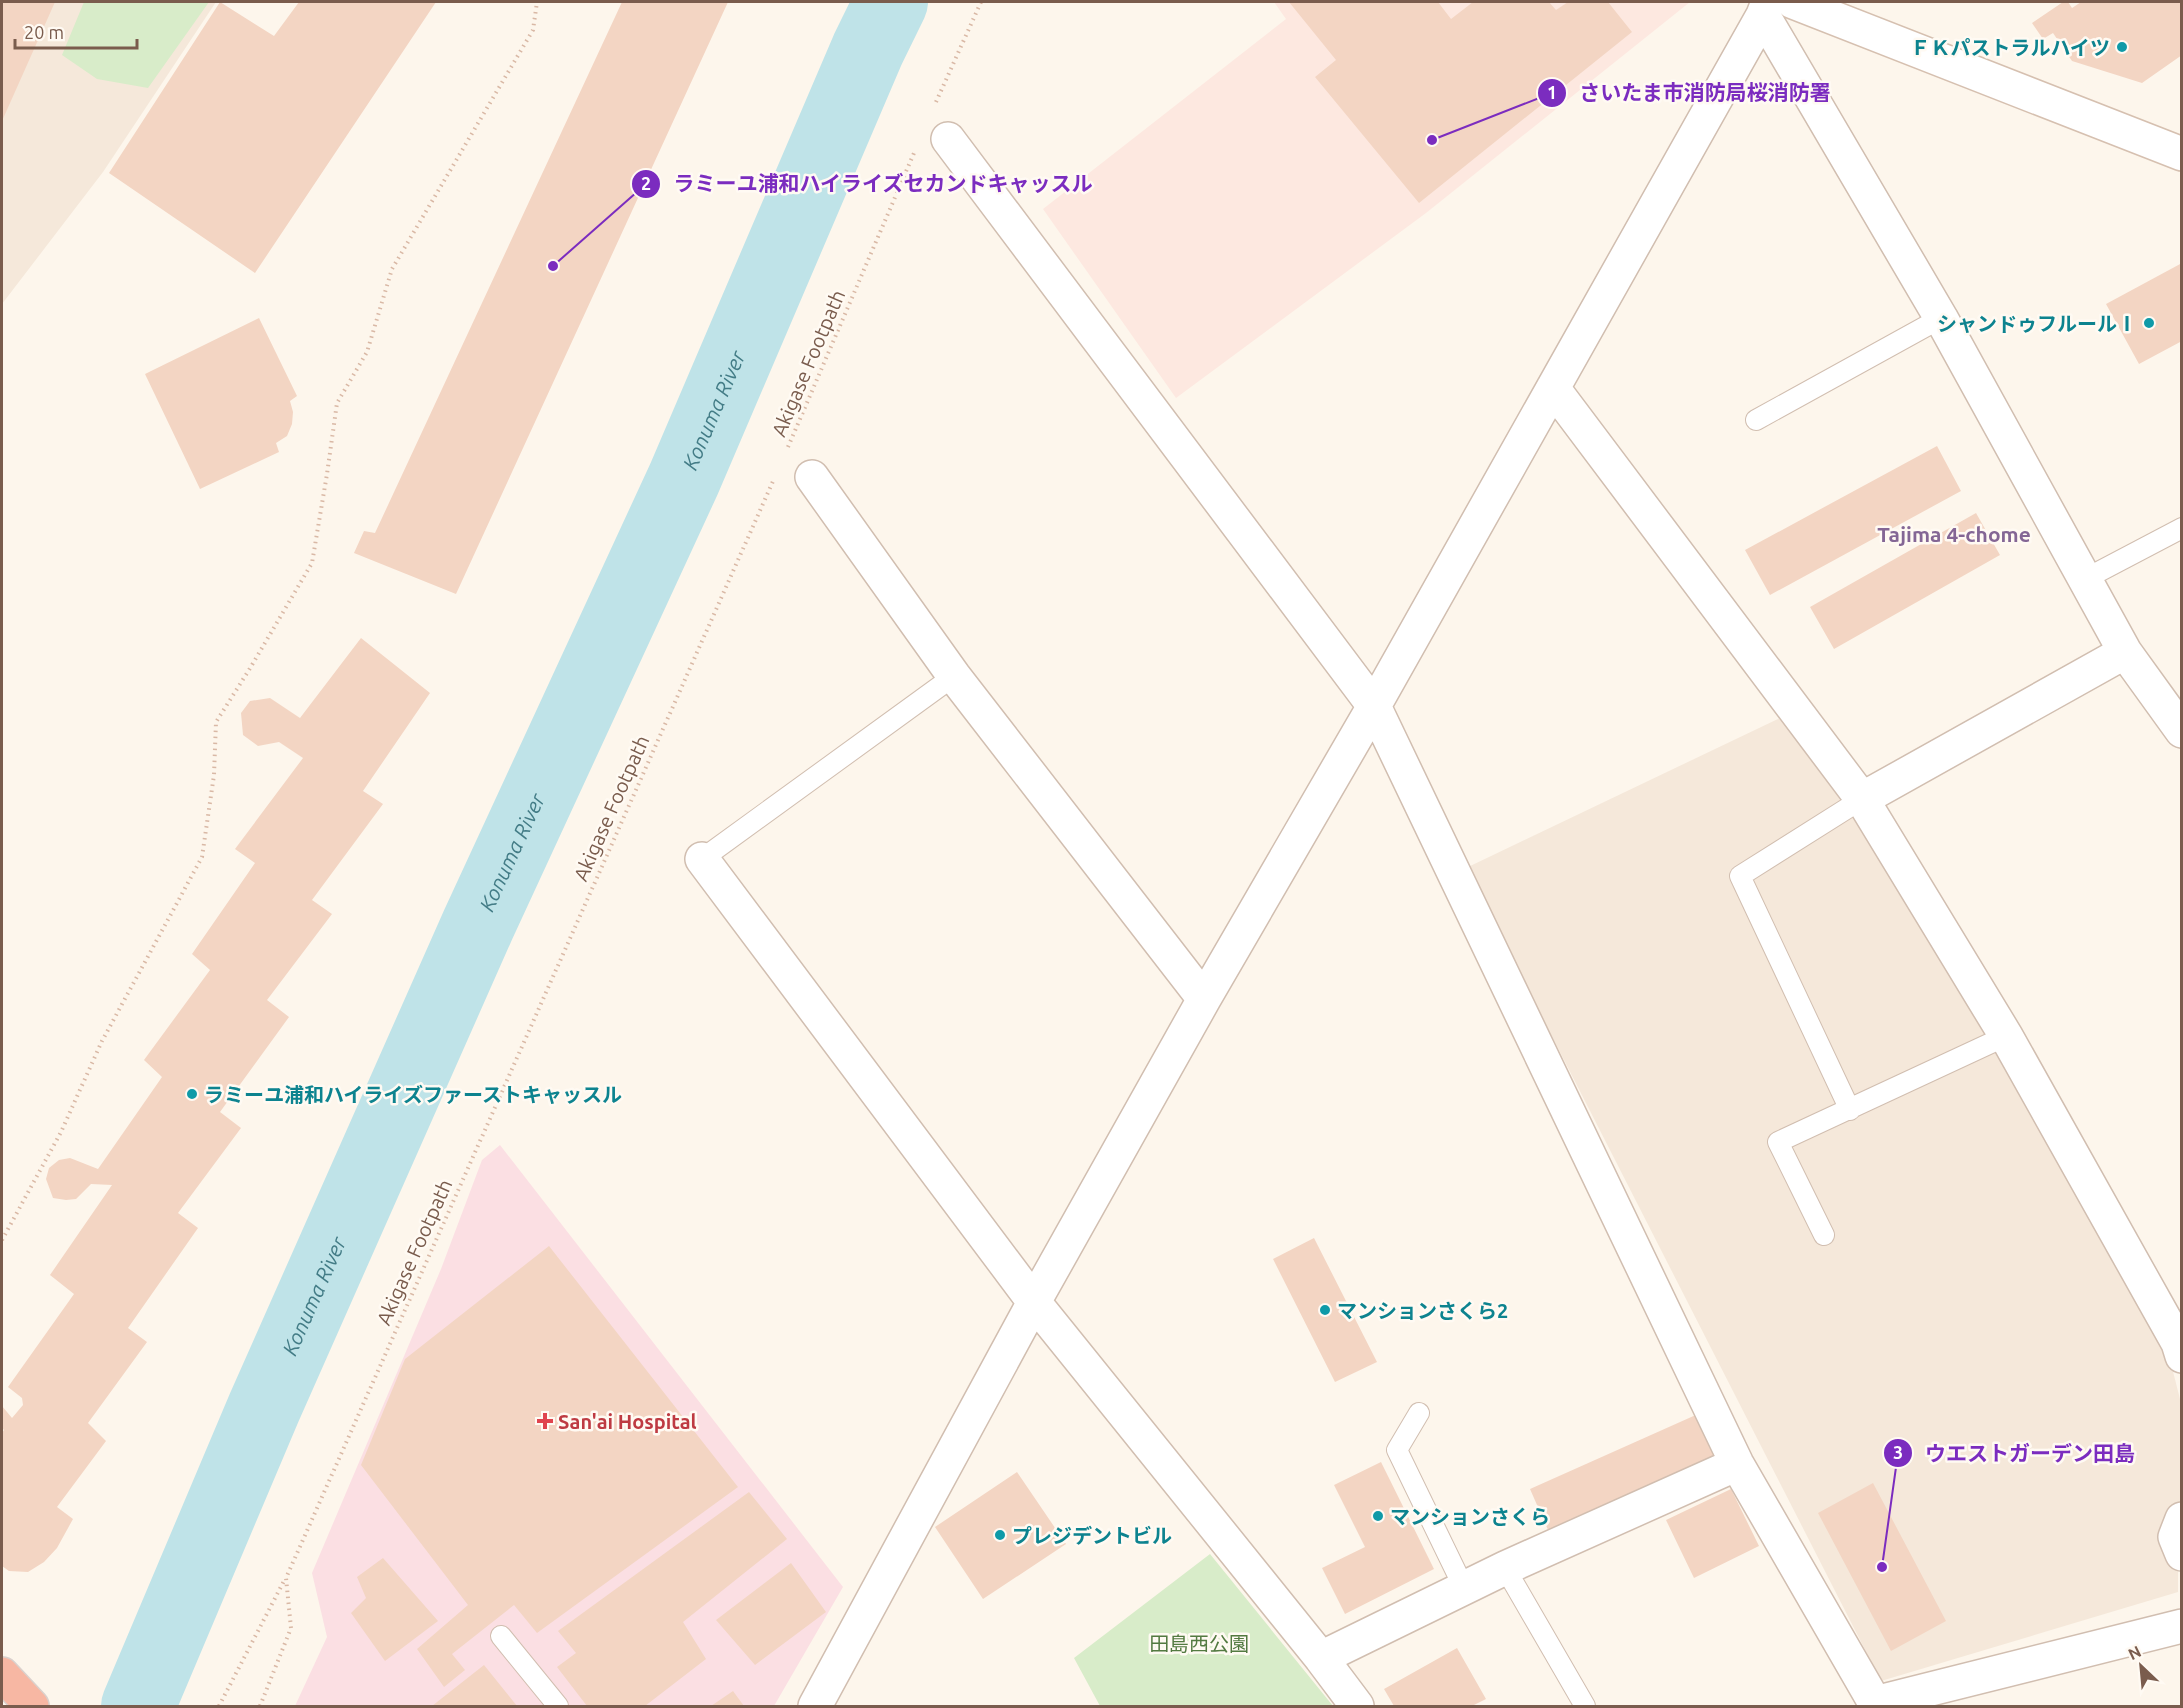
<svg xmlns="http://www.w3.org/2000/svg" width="2183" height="1708" font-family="Ubuntu,'Noto Sans JP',sans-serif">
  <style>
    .residential { fill: #f5e8da }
    .commercial { fill: #fde8e0 }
    .medical { fill: #fbdfe3 }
    .green { fill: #d8ecc9 }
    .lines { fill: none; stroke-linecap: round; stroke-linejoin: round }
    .river { stroke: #bfe3e8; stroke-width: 74 }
    .building { fill: #f3d5c3 }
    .lane-casing { stroke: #d1beb0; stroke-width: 22 }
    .street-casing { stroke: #d1beb0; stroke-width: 36 }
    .secondary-casing { stroke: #d6c0b0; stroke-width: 36 }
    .highway-casing { stroke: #dad1cd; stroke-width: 36 }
    .path { stroke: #d9b8a5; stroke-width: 4; stroke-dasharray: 1.5 4.5; stroke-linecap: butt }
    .lane { stroke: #fff; stroke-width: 20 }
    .street { stroke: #fff; stroke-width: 33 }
    .secondary { stroke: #fff; stroke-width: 33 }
    .highway { stroke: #f7b7a3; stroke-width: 33 }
    .culture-dot { fill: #0f9aa8; stroke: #fffaf3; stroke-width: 2 }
    .health-dot { fill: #e0444e; stroke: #fffaf3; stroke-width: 2 }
    .labels { text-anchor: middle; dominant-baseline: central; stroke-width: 5; stroke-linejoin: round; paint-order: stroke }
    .culture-label { font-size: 20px; font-weight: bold; fill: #0d838f; stroke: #fffaf3; text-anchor: start }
    .street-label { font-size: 20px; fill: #7a5c4d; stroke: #fffaf3 }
    .health-label { font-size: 20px; font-weight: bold; fill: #be3a42; stroke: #fffaf3; text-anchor: start }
    .park-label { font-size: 20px; fill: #537a41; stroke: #fffaf3 }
    .water-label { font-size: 21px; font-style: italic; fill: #437c86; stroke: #fffaf3 }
    .neighbourhood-label { font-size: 21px; font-weight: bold; fill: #846695; stroke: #fffaf3 }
    .leader { fill: none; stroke: #7b2cbf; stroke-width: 2 }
    .callout-dot { fill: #7b2cbf; stroke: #fffaf3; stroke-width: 2 }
    .mark-label { font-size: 18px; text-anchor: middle; font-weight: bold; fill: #fff }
    .callout-label { font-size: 21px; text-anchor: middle; font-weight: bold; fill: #7b2cbf; stroke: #fffaf3; stroke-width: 5; stroke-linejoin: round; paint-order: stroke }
  </style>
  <rect width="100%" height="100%" fill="#fdf6ec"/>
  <path class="residential" d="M2,2H216L103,172L2,304Z
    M1782,717L1862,828L2164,1336L2181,1403L2182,1494L2178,1513V1592L1881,1681L1466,868Z"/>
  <path class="commercial" d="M1274,2H1690L1426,213L1176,398L1043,209L1286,19Z"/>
  <path class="medical" d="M500,1145L843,1587L774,1706H295L327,1637L312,1573L441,1269L482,1160Z"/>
  <path class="green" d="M84,2H209L148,88L97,79L62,55Z
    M1210,1554L1333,1706H1100L1074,1658Z"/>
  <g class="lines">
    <path class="river" id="s1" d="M138,1706L264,1408L478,925L684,479L868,49L891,2"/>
  </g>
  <path class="building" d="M2,2H55L2,121Z
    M220,2L274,36L299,2H436L255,273L109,173Z
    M622,2H728L456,594L354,553L364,531L375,533Z
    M1289,2H1438L1451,19L1473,2H1549L1556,10L1568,2H1608L1632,32L1419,203L1315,77L1336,60Z
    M2063,2H2068L2072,8L2081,2H2182V55L2142,83L2072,61L2053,33L2043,39L2032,23Z
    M2182,263V341L2139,364L2106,304Z
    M259,318L297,396L290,401L293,412L292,424L287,436L276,443L279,452L200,489L145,374Z
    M1937,446L1961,491L1770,595L1745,550Z
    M1976,513L2000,555L1834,649L1810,607Z
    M361,638L430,693L363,791L383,804L312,900L332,914L267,1000L289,1017L220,1112L241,1128L178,1213L198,1228L128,1328L147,1342L88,1423L106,1441L57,1507L73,1519L57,1548L44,1562L28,1572L9,1571L2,1566V1433L4,1430L2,1428V1406L12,1418L23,1405L22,1398L8,1387L74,1294L50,1275L112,1185L91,1184L76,1199L66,1200L53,1198L46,1179L49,1168L59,1160L70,1158L98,1169L162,1077L144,1060L210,970L192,954L255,863L235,849L303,758L279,742L258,746L243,735L241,713L250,701L270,698L300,718Z
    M1314,1238L1377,1362L1335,1382L1273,1259Z
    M549,1246L738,1487L537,1633L514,1605L452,1654L465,1670L444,1687L417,1649L468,1605L361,1465L405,1359Z
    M1698,1414L1716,1456L1548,1530L1530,1489Z
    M1381,1462L1434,1569L1345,1614L1322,1568L1365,1547L1334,1485Z
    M1017,1472L1066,1544L983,1599L935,1527Z
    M1873,1483L1946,1621L1891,1651L1818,1513Z
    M1731,1489L1759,1546L1694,1578L1666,1520Z
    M749,1492L787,1539L683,1622L706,1659L645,1706H587L557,1667L576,1653L558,1631Z
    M383,1558L438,1621L385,1661L351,1613L366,1598L357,1577Z
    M791,1563L826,1612L755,1665L716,1620Z
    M1457,1648L1486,1699L1472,1706H1394L1384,1689Z
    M484,1665L517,1706H432Z
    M733,1691L744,1706H711Z"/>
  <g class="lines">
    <g class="lane-casing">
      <path id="lane" d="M1756,420L1941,318
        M2085,579L2182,528
        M702,859L954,676
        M1850,1110L1740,876L1862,799
        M1824,1235L1778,1142L2006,1036
        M1419,1413L1397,1450L1464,1588
        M1505,1568L1585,1706
        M501,1636L558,1706"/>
    </g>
    <g class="street-casing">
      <path id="street" d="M1763,15L1941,318L2125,652L2182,731
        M948,139L1374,706L1737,1464L1875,1703L2182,1626
        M1553,388L1862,799L2006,1036L2178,1343L2182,1356
        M812,477L954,676L1204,999
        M1862,799L2125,652
        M702,859L1034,1302L1321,1658L1357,1706
        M2182,1519L2175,1537L2182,1554
        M1321,1658L1505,1568L1737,1464
        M815,1706L1034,1302L1204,999L1374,706L1763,15L1768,2"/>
    </g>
    <g class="secondary-casing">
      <path id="secondary" d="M1793,2L2182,154"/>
    </g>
    <g class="highway-casing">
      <path id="highway" d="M2,1674L32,1706"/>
    </g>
    <path class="path" d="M936,102L981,2
      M788,447L914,153
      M2,1240L61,1132L102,1041L202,857L214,775L216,722L249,670L312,563L327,474L337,403L367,352L392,269L533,30L537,2
      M219,1706L285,1579
      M260,1706L291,1628L286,1578L774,479"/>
    <use href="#lane" class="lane"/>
    <use href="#street" class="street"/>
    <use href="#secondary" class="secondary"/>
    <use href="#highway" class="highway"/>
  </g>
  <g class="culture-dot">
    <circle cx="2122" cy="47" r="6"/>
    <circle cx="2149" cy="323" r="6"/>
    <circle cx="192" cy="1094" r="6"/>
    <circle cx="1325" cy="1310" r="6"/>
    <circle cx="1378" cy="1516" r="6"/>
    <circle cx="1000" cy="1535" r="6"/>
  </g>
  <path class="health-dot" d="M542 1412h6v6h6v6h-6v6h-6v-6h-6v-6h6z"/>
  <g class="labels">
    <g class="culture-label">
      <text x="2110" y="47" text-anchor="end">ＦＫパストラルハイツ</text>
      <text x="2137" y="323" text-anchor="end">シャンドゥフルールⅠ</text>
      <text x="204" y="1094">ラミーユ浦和ハイライズファーストキャッスル</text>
      <text x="1337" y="1310">マンションさくら2</text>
      <text x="1390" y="1516">マンションさくら</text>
      <text x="1012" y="1535">プレジデントビル</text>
    </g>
    <g class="street-label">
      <text transform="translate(808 363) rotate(-67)">Akigase Footpath</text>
      <text transform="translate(611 808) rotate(-66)">Akigase Footpath</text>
      <text transform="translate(414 1252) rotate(-66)">Akigase Footpath</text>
    </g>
    <g class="health-label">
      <text x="558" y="1421">San'ai Hospital</text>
    </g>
    <g class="park-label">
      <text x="1199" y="1643">田島西公園</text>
    </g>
    <g class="water-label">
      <text stroke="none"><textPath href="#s1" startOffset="1418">Konuma River</textPath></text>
      <text stroke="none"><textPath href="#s1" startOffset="932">Konuma River</textPath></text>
      <text stroke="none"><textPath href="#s1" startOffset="446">Konuma River</textPath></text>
    </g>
    <g class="neighbourhood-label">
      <text x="1954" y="534">Tajima 4-chome</text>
    </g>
  </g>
  <path class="leader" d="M1432 140L1552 93M553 266L646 184M1882 1567L1898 1453"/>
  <g class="callout-dot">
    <circle cx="1432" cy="140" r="6"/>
    <circle cx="553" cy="266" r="6"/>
    <circle cx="1882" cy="1567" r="6"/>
    <circle cx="1552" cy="93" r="15"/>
    <circle cx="646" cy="184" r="15"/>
    <circle cx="1898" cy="1453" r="15"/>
  </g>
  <g class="mark-label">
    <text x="1552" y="99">1</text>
    <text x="646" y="190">2</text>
    <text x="1898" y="1459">3</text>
  </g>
  <g class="callout-label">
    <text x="1705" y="100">さいたま市消防局桜消防署</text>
    <text x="883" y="191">ラミーユ浦和ハイライズセカンドキャッスル</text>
    <text x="2030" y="1461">ウエストガーデン田島</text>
  </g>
  <rect width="2183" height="1708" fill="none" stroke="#7a5c4d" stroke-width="6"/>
  <g transform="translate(2141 1666) rotate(334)" stroke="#fffaf3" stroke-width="4.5" paint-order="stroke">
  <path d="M0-4.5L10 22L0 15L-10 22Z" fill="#7a5c4d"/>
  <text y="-9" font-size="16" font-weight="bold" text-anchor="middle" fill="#7a5c4d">N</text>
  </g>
  <path d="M15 39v9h122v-9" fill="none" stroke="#7a5c4d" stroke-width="3"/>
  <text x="24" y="39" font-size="18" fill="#7a5c4d" stroke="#fffaf3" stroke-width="4.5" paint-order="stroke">20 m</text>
</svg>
